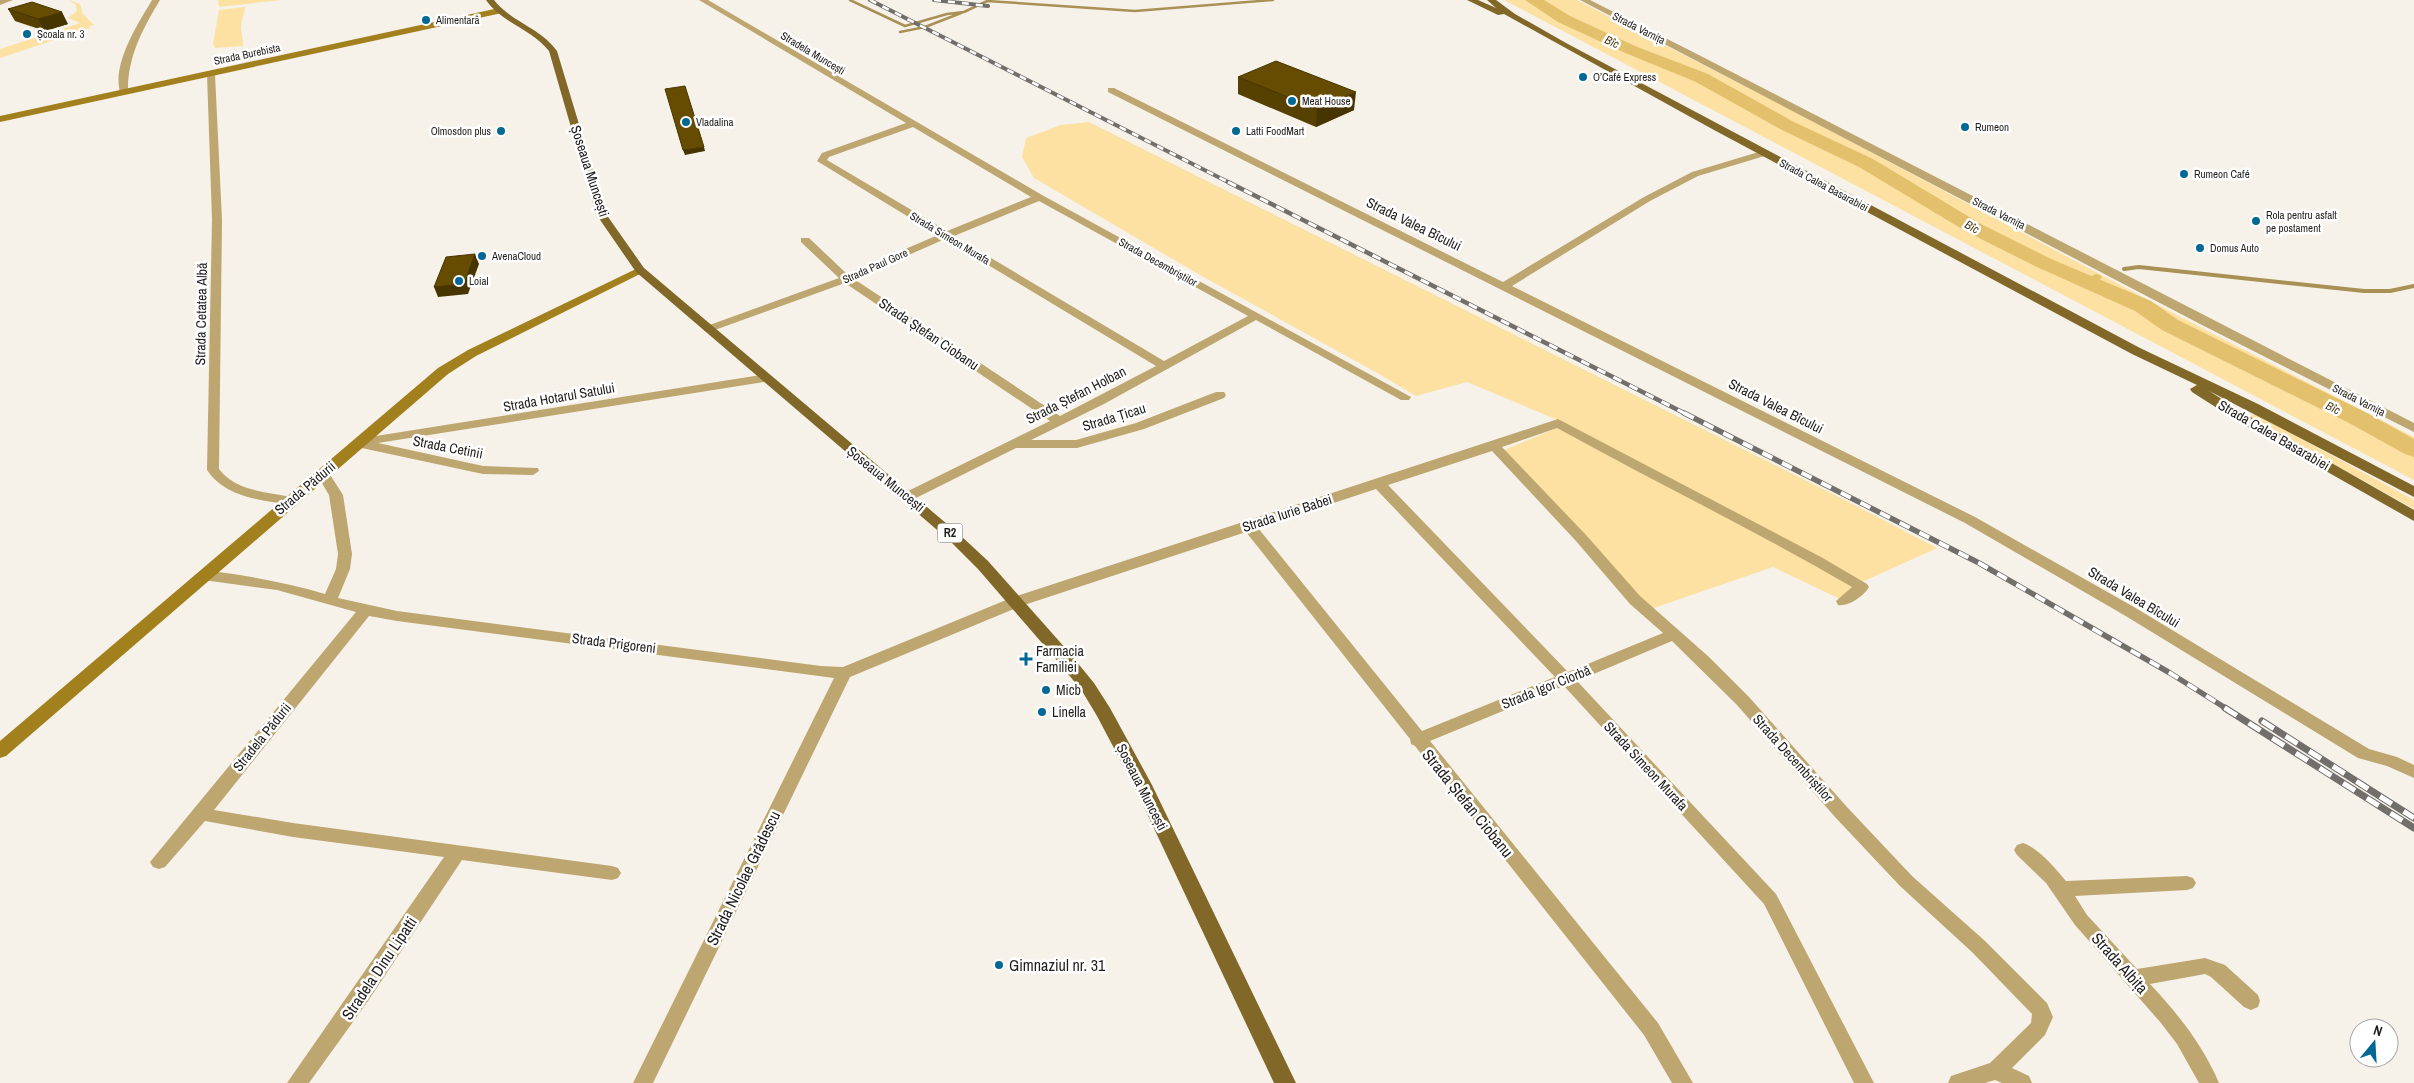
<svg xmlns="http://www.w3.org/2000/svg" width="2414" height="1083" font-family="'Archivo Narrow',sans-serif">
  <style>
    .green { fill: #fce1a2 }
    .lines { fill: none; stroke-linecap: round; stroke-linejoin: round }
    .stream-far1 { stroke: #a99054; stroke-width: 2.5 }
    .stream { stroke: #a99054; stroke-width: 4 }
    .canal { fill: #e3c06c; fill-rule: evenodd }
    .river { fill: #e3c06c; fill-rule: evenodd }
    .minor { fill: #bea670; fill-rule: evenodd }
    .tertiary { fill: #bea670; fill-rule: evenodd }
    .secondary { fill: #a3801e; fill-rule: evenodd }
    .primary { fill: #816829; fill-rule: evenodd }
    .rail-far3-casing { stroke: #726f6b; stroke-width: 4 }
    .rail-far2-casing { stroke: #726f6b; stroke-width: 4.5 }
    .rail-far1-casing { stroke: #726f6b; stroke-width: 5.5 }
    .rail-casing { stroke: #726f6b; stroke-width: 7 }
    .rail-far3 { stroke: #fff; stroke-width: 2.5; stroke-dasharray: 7; stroke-linecap: butt }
    .rail-far2 { stroke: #fff; stroke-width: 3; stroke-dasharray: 9; stroke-linecap: butt }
    .rail-far1 { stroke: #fff; stroke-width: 4; stroke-dasharray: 11; stroke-linecap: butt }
    .rail { stroke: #fff; stroke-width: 5; stroke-dasharray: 14; stroke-linecap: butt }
    .wall { fill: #574100 }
    .shaded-wall { fill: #473500 }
    .building { fill: #654c00; stroke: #473500 }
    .poi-dot { fill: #006895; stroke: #fff; stroke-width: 2 }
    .labels { text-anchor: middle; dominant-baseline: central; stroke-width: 5; stroke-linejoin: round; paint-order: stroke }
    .far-poi-label { font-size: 11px; fill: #211f1d; stroke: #fff; text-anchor: start }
    .far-street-label { font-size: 11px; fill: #211f1d; stroke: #fff }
    .far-water-label { font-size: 12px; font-style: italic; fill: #4c3d18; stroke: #fff }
    .shield { fill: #fff; stroke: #646261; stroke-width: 1 }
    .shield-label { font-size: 12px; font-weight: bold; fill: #211f1d }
    .street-label { font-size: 14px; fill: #211f1d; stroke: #fff }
    .poi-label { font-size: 14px; fill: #211f1d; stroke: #fff; text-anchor: start }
    .near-street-label { font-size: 16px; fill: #211f1d; stroke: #fff }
    .near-poi-label { font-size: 16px; fill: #211f1d; stroke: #fff; text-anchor: start }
  </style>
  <rect width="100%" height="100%" fill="#f6f2ea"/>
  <path class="green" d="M68,0L80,4L83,14L94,25L88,27L91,28L0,58V49L80,23L68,18L77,11L76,5Z
    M218,0H282L219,7Z
    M1504,0H1577L1801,115L2175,314L2414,437V480Z
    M245,7C245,12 241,21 241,28C242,34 243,39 243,46L215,48L213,44L219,10Z
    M1089,122L1841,498L1937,548L1862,582L1555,419L1467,382L1416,396L1379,374L1200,275L1034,178L1022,157L1026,138L1061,125Z
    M2255,414L2414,500V509L2250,417Z
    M1557,428L1852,584V587L1840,599L1773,567L1648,610L1504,450Z"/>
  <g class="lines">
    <path class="stream-far1" d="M850,0L905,26L947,14L964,12L987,1L1135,11L1273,0
      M900,32L925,27L961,13"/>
    <path class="stream" d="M2124,269L2139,267L2364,291H2390L2414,286"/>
    <path class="canal" d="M2096,274L2100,275L2102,278L2087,286L2081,282Z"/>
    <path class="river" d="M1525,0H1544L1570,16L1635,46L1708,74L1794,122L1873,159L1981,224L2051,259L2151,301L2178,320L2367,413L2414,439V457L2405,454L2349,423L2162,330L2135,311L2037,267L1967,232L1859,167L1782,130L1696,82L1623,52L1558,22Z"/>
    <path class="minor" d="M0,0H13L0,5Z
      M152,0H160C142,30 127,58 128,93L121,95C110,66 138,24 152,0Z
      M699,0H708L1042,195L1411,397L1409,400H1401L1256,320L1104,404L1031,440H1076L1136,423L1216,392H1224L1226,395L1224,398L1144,429L1077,448H1016L912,500H902L900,497L902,494L1050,421L845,283L712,331H704V327L839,278L801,242V238H809L847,274L938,235L817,161L822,153L906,123ZM913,127L1031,197L947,231L827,160L829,157ZM1039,201L1248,316L1164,361L954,236ZM945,239L1156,366L1060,416L854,279Z
      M211,71L215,74L222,220L219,469C238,493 268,491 295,498L297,501L295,504L290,505C260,500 225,497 207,470L212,220L207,74Z
      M1108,88H1114L1503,282L1644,197L1692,172L1762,151H1768V155L1698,176L1650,201L1512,286L1975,517L2134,607L2369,749L2397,757L2414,765V778L2387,766L2358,758L2124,615L1965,523L1108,92Z
      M767,374L773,378L771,381L378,443L483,466L538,468L539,471L533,475L483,474L357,447L351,443L357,439Z
      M1558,419L1821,557L1867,584L1869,587C1864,596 1848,607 1838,605L1836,601L1852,587C1756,531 1655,482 1557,428L1502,447L1586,535L1640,596L1709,657L1749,697L1847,807L1912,876L1985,941L2047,1003L2053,1017L2045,1035L2012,1068L2029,1076L2032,1083H2002L1995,1080L1985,1083H1948L1951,1076L1990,1063L2031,1023L2032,1014L1973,953L1900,886L1835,817L1737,705L1672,641L1577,681L1776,894L1874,1083H1854L1764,904L1564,686L1430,741L1658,1023L1693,1083H1672L1644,1035L1415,746L1411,744L1410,739L1246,532L1021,606L850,677L653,1083H633L834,678L397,621L369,616L214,810L293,823L612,866L618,868L621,873L618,878L612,880L462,860L368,1001L309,1083H287L444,857L293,837L205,821L165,867L159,869L153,867L150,862L356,612L277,590L203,580L196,575L203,570C245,575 285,582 325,594L336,569L338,554L329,495L316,473L317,470H327L343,495L352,554L350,569L338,598L397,611L821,666L843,667L1011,598ZM1492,451L1576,541L1630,604L1663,633L1568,672L1388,485ZM1376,489L1555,677L1422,731L1258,528Z
      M2023,843C2040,849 2055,868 2066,881L2187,876L2193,878L2196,883L2193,888L2187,890L2075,896L2087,915L2137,969L2205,958L2225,965L2258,995L2260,1001L2258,1007L2251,1010L2244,1007L2211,977L2205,974L2150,984C2178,1014 2203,1045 2219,1083H2199L2177,1044L2161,1023L2075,925L2046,883L2017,855L2014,850L2017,845Z"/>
    <path class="tertiary" d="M1580,0H1590L1691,51L2414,423V432L2202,325Z"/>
    <path class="secondary" d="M499,8L502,9V13L0,122V116Z
      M640,267L646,270L644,272L476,356L448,374L6,756L0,758V741L438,368L468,350Z"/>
    <path class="primary" d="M486,0H494C511,22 541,28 557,51L606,214L644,268L960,535L988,561L1067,650L1094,683L1110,708L1152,785L1296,1083H1274L1134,786L1097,716L1082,691L1055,658L978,569L950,541L636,272L596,214L549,51C532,29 502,23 486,0Z
      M1467,0H1478L1496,8L1487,0H1496L1515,14L1566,43L2140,348L2258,404L2414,486V497L2209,391L2249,416L2414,510V521L2239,422L2192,392L2190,389L2197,385L2132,354L1714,130L1504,14L1498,15Z"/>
    <g class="rail-far3-casing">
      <path id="rail-far3" d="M870,0L1230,183
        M934,0L988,6"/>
    </g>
    <g class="rail-far2-casing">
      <path id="rail-far2" d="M1228,182L1686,414"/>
    </g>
    <g class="rail-far1-casing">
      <path id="rail-far1" d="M1684,413L1979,563L2170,673L2227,709"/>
    </g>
    <g class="rail-casing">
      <path id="rail" d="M2225,708L2414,828
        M2262,721L2414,818"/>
    </g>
    <use href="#rail-far3" class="rail-far3"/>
    <use href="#rail-far2" class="rail-far2"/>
    <use href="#rail-far1" class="rail-far1"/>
    <use href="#rail" class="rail"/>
  </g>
  <path class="wall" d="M8,9L68,24L45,31L15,21Z
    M1238,77L1354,110L1316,127L1238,94Z"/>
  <path class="shaded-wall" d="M62,12L68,24L45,31L38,19Z
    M1356,92L1354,110L1316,127L1317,109Z
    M704,147L705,151L685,155L683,150Z
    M475,254L479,264L468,294L438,297L434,287Z"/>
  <path class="building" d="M32,2L62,12L38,19L8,9Z
    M1276,61L1356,92L1317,109L1238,77Z
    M685,86L704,147L683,150L665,89Z
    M475,254L464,284L434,287L446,257Z"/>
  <g class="poi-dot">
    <circle cx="426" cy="20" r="5"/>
    <circle cx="27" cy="34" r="5"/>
    <circle cx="1583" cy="77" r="5"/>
    <circle cx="1292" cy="101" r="5"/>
    <circle cx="686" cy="122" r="5"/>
    <circle cx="1965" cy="127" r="5"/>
    <circle cx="501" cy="131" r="5"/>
    <circle cx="1236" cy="131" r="5"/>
    <circle cx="2184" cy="174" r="5"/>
    <circle cx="2256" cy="221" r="5"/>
    <circle cx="2200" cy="248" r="5"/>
    <circle cx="482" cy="256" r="5"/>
    <circle cx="459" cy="281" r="5"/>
    <path d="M1023.5 651.5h5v5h5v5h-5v5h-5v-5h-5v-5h5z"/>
    <circle cx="1046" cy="690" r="5"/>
    <circle cx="1042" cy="712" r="5"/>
    <circle cx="999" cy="965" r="5"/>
  </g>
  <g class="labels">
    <g class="far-poi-label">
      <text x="436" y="20">Alimentară</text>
      <text x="37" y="34">Școala nr. 3</text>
      <text x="1593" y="77">O’Café Express</text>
      <text x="1302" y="101">Meat House</text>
      <text x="696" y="122">Vladalina</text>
      <text x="1975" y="127">Rumeon</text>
      <text x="491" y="131" text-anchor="end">Olmosdon plus</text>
      <text x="1246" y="131">Latti FoodMart</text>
      <text x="2194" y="174">Rumeon Café</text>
      <text x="2266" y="215">Rola pentru asfalt<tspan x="2266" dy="13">pe postament</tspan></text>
      <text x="2210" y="248">Domus Auto</text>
      <text x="492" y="256">AvenaCloud</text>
      <text x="469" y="281">Loial</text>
    </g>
    <g class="far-street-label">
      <text transform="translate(1639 28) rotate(27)">Strada Varnița</text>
      <text transform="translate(813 53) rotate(31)">Stradela Muncești</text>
      <text transform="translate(247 54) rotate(-12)">Strada Burebista</text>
      <text transform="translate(1824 185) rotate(28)">Strada Calea Basarabiei</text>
      <text transform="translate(1999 213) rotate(27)">Strada Varnița</text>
      <text transform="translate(950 238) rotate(31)">Strada Simeon Murafa</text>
      <text transform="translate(1158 262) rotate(29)">Strada Decembriștilor</text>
      <text transform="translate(875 266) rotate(-24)">Strada Paul Gore</text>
      <text transform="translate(2359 400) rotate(27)">Strada Varnița</text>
    </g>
    <g class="far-water-label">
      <text transform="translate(1612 42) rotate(25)">Bîc</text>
      <text transform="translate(1972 227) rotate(29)">Bîc</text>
      <text transform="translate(2333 408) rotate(27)">Bîc</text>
    </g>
    <rect class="shield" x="937.5" y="523.5" width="25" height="19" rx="4"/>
    <g class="shield-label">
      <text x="950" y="533">R2</text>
    </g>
    <g class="street-label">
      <text transform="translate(590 171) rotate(72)">Șoseaua Muncești</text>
      <text transform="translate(1414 224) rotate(26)">Strada Valea Bîcului</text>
      <text transform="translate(201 314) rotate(-89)">Strada Cetatea Albă</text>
      <text transform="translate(929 334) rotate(34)">Strada Ștefan Ciobanu</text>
      <text transform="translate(1076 395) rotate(-27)">Strada Ștefan Holban</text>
      <text transform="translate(559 397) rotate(-10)">Strada Hotarul Satului</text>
      <text transform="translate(1776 406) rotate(27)">Strada Valea Bîcului</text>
      <text transform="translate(1114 417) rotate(-17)">Strada Țicau</text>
      <text transform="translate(2274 435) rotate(30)">Strada Calea Basarabiei</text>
      <text transform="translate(448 447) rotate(11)">Strada Cetinii</text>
      <text transform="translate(886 479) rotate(39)">Șoseaua Muncești</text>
      <text transform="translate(305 488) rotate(-40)">Strada Pădurii</text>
      <text transform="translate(1287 513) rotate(-18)">Strada Iurie Babei</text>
      <text transform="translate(2134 597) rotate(31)">Strada Valea Bîcului</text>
      <text transform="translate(614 643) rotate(7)">Strada Prigoreni</text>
      <text transform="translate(1546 687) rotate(-22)">Strada Igor Ciorbă</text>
      <text transform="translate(262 737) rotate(-51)">Stradela Pădurii</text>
      <text transform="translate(1793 758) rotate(48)">Strada Decembriștilor</text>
      <text transform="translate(1646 766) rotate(47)">Strada Simeon Murafa</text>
      <text transform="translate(1142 787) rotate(63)">Șoseaua Muncești</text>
    </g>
    <g class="poi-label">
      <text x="1036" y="651">Farmacia<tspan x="1036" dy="16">Familiei</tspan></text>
      <text x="1056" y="690">Micb</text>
      <text x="1052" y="712">Linella</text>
    </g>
    <g class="near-street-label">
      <text transform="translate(1468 803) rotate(51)">Strada Ștefan Ciobanu</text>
      <text transform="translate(743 878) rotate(-64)">Strada Nicolae Grădescu</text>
      <text transform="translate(2120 963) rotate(48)">Strada Albița</text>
      <text transform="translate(379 968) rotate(-56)">Stradela Dinu Lipatti</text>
    </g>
    <g class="near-poi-label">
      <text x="1009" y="965">Gimnaziul nr. 31</text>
    </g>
  </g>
  <g transform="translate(2374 1043) rotate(18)"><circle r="24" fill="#ffffff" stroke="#a6a5a5"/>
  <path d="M0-4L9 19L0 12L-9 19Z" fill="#006895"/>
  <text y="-8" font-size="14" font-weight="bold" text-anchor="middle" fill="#211f1d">N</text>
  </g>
</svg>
